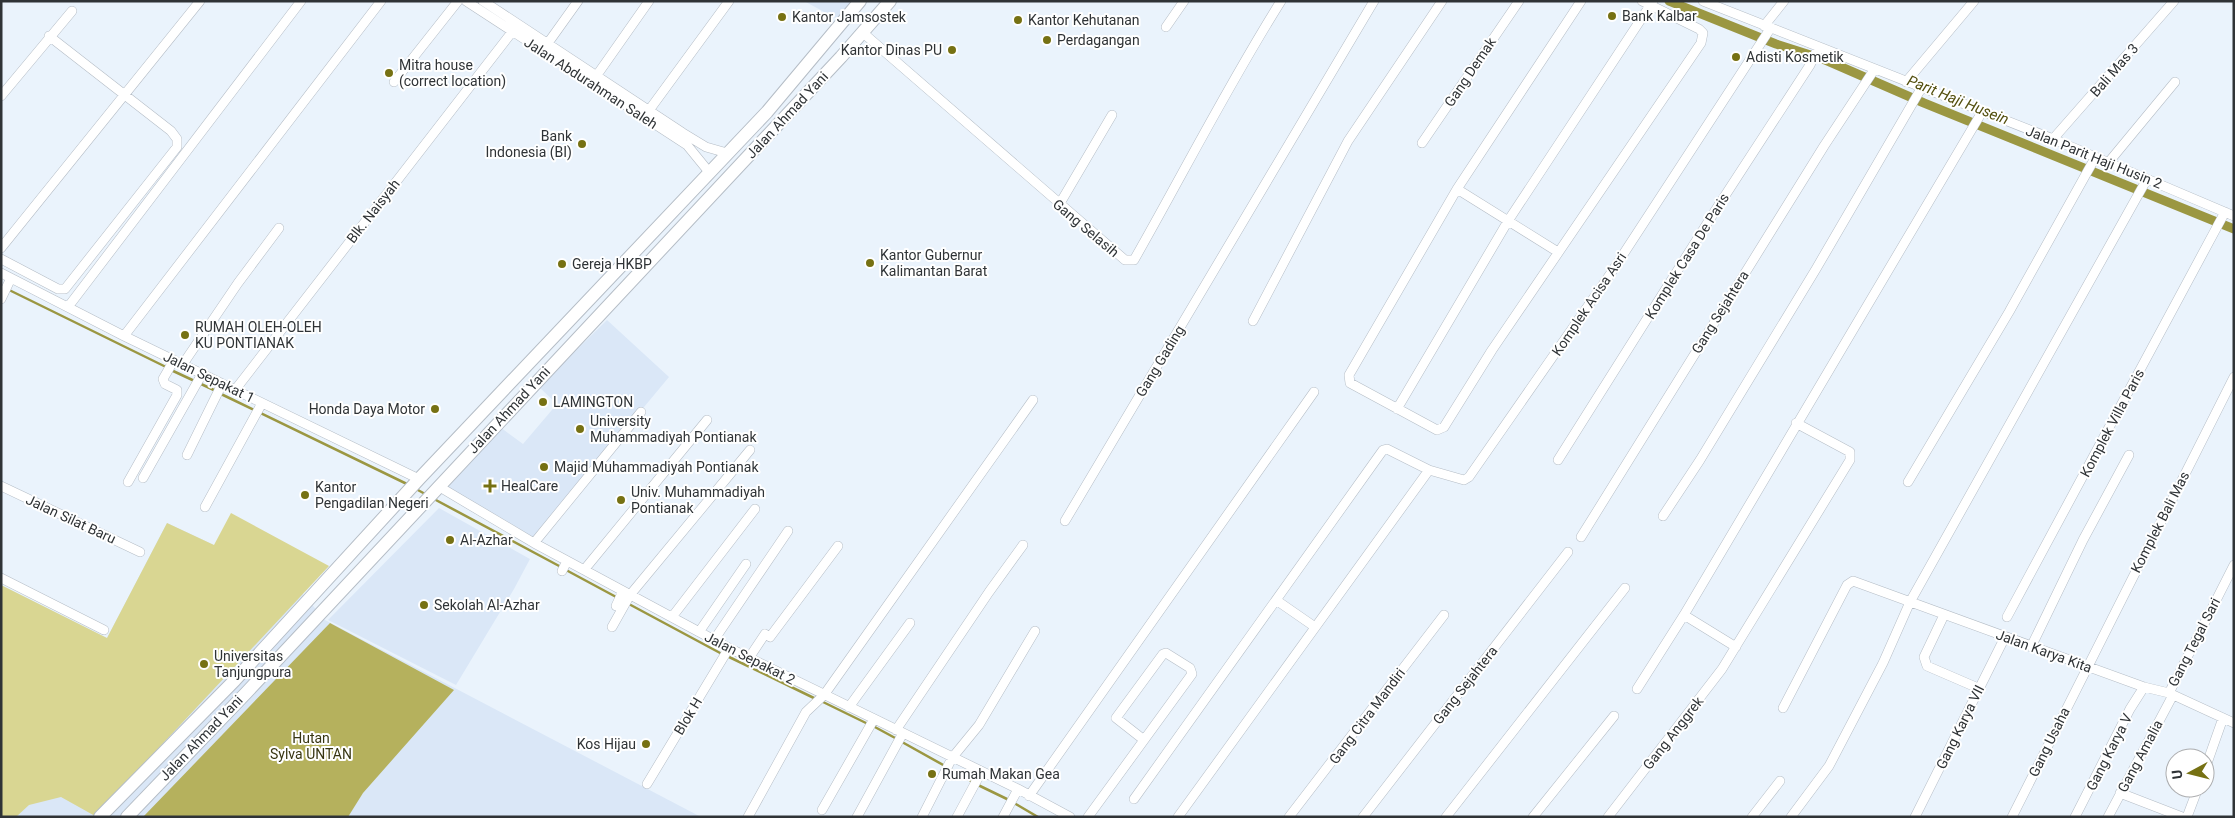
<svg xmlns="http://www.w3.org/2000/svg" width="2235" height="818" font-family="Roboto,sans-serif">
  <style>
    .built { fill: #dae7f7 }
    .green { fill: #d9d692 }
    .forest { fill: #b5b15d }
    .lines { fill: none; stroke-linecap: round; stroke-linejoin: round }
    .stream { stroke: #9b9742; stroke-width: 2.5 }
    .canal { stroke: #9b9742; stroke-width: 9 }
    .minor-casing { stroke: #b5bdc6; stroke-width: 10 }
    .highway-casing { stroke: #b5bdc6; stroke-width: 14 }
    .minor { stroke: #fff; stroke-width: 9 }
    .highway { stroke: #fff; stroke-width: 12 }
    .poi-dot { fill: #767113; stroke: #fff; stroke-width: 2 }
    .labels { text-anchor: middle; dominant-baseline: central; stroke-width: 4; stroke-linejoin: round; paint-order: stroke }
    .poi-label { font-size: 14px; fill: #2f3336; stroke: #fff; text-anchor: start }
    .street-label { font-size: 14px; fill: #2f3336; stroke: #fff }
    .park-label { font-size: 14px; fill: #383612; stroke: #fff }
    .water-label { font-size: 15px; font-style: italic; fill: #534f0e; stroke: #fff }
  </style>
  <rect width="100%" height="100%" fill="#eaf3fc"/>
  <path class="built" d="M804,1H854L839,20Z
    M607,320L669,377L535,538L448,487L500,427L523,444L557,404L539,387Z
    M439,508L530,559L514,589L456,685L328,620Z
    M167,523L214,545L303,594L325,620L701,817H1V585L107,638Z"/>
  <path class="green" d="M231,513L329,566L95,816L61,797L29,805L16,817H1V585L107,638L167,523L214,545Z"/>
  <path class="forest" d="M330,623L454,690L363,793L348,817H143Z"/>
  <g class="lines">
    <path class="stream" d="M1,286L166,367
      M171,370L216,391
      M221,394L409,485
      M416,489L427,495
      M434,499L561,567
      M566,570L618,598
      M627,603L722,654
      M727,656L816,699
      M821,701L868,724
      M873,726L897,739
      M902,742L945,766
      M950,769L973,782
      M978,785L1009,800
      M1014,803L1038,817"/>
    <path class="canal" d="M1669,1L1776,44L1823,59L1924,103L2234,229"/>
    <g class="minor-casing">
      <path id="minor" d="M466,1L687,145L709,172
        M483,1L683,133L706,147L727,153
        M1581,1L1457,189L1349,375L1350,383L1437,430L1444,427L1492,350L1701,43L1703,33L1699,29L1642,1
        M1703,1L2053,139L2234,216
        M1764,26L1784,1
        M1166,27L1184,1
        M862,32L1125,260H1134C1183,174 1228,85 1281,1
        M548,43L578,1
        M597,75L649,1
        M394,82L458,1
        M1906,82L1974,1
        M1,96L72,11
        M650,109L729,1
        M2053,139L2174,1
        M1422,143L1519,1
        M2108,163L2175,82
        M1457,189L1558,252
        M1059,205L1112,115
        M1,248L200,1
        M1,259L58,289H65L177,147V139L171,131L49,36
        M1,273L124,336L419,479
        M1,299L11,278
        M68,307L301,1
        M1253,321L1348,141L1442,1
        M124,336L381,1
        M183,364L238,283L279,228
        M235,390L512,32
        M1397,409L1508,221L1653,1
        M187,455L222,384
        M1558,460L1715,211L1810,65L1818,48
        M143,478L202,374
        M128,482L177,395V390L165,384L163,379L174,360
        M1908,482L2009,312L2095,158
        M1,486L140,552
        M438,486L534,543L729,648L1018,789L1070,817
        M205,507L262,403
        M1663,516L1700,460L1816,269L1922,87
        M1065,521L1374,1
        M1581,537L1824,146L1874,70
        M534,543L641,412
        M584,570L707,420
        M562,571L567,561
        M1,578L104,630
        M1276,600L1315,627
        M616,606L623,591
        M1684,615L1736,647
        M1944,615L1924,657L1927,666L1978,688
        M672,617L755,509
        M2007,617L2225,212
        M612,627L630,595L750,450
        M699,632L746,564
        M714,640L788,531
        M2031,647L2083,540L2129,455
        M749,658L765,634L770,637L838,546
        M1637,689L1684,615L1982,112
        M2169,693L2234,565
        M849,707L910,623
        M1783,708L1847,585L1853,581L2144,687L2169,693L2234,723
        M896,730L989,592L1023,545
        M2205,769L2223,718
        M647,784L729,648
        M2120,793L2182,817
        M1029,796L1314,392
        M1134,799L1383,450L1387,449L1429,470L1464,480L1469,477L1613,270L1770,29
        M822,810L874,719
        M748,817L806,712L824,695L1033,400
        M857,817L903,733
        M922,817L952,758L979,725L1035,631
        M957,817L978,778L977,770
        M1003,817L1018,789
        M1088,817L1192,674L1190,668L1166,653L1163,654L1116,718L1144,740
        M1178,817L1429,470
        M1289,817L1444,615
        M1363,817L1568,552
        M1446,817L1625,588
        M1533,817L1614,716
        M1608,817L1722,669L1850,460V452L1796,423
        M1752,817L1780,781
        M1791,817L1829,766L1883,663L1910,602L2147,179
        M1915,817L2005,637
        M2012,817L2234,377
        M2075,817L2130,709L2144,687
        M2108,817L2173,695
        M2187,817L2198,788"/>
    </g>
    <g class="highway-casing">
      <path id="highway" d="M100,817L235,680L419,479L767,112L860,1
        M127,817L247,692L841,57L890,1"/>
    </g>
    <use href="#minor" class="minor"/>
    <use href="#highway" class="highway"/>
  </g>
  <g class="poi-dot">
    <circle cx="1612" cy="16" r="5"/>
    <circle cx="782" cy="17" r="5"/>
    <circle cx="1018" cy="20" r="5"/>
    <circle cx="1047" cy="40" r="5"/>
    <circle cx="952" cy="50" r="5"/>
    <circle cx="1736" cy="57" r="5"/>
    <circle cx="389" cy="73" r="5"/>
    <circle cx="582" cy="144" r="5"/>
    <circle cx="870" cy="263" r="5"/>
    <circle cx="562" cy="264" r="5"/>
    <circle cx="185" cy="335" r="5"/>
    <circle cx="543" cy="402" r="5"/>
    <circle cx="435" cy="409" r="5"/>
    <circle cx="580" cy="429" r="5"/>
    <circle cx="544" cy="467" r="5"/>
    <path d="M487.5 478.5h5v5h5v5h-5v5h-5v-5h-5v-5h5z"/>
    <circle cx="305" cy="495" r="5"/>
    <circle cx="621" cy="500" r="5"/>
    <circle cx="450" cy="540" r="5"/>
    <circle cx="424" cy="605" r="5"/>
    <circle cx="204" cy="664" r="5"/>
    <circle cx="646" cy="744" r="5"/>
    <circle cx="932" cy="774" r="5"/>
  </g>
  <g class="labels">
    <g class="poi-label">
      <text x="1622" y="16">Bank Kalbar</text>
      <text x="792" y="17">Kantor Jamsostek</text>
      <text x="1028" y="20">Kantor Kehutanan</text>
      <text x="1057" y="40">Perdagangan</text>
      <text x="942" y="50" text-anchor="end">Kantor Dinas PU</text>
      <text x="1746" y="57">Adisti Kosmetik</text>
      <text x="399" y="65">Mitra house<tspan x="399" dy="16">(correct location)</tspan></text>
      <text x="572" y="136" text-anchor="end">Bank<tspan x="572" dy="16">Indonesia (BI)</tspan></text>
      <text x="880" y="255">Kantor Gubernur<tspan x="880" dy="16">Kalimantan Barat</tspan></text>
      <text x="572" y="264">Gereja HKBP</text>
      <text x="195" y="327">RUMAH OLEH-OLEH<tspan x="195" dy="16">KU PONTIANAK</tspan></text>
      <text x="553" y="402">LAMINGTON</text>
      <text x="425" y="409" text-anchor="end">Honda Daya Motor</text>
      <text x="590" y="421">University<tspan x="590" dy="16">Muhammadiyah Pontianak</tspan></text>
      <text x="554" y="467">Majid Muhammadiyah Pontianak</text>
      <text x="501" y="486">HealCare</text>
      <text x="315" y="487">Kantor<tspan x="315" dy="16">Pengadilan Negeri</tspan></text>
      <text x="631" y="492">Univ. Muhammadiyah<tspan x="631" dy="16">Pontianak</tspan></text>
      <text x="460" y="540">Al-Azhar</text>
      <text x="434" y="605">Sekolah Al-Azhar</text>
      <text x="214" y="656">Universitas<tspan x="214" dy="16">Tanjungpura</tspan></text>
      <text x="636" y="744" text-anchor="end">Kos Hijau</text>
      <text x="942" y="774">Rumah Makan Gea</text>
    </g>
    <g class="street-label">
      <text transform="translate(2114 70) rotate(-49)">Bali Mas 3</text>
      <text transform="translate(1470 72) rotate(-56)">Gang Demak</text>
      <text transform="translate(591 83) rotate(33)">Jalan Abdurahman Saleh</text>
      <text transform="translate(787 115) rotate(-47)">Jalan Ahmad Yani</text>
      <text transform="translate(2094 157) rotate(22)">Jalan Parit Haji Husin 2</text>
      <text transform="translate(373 211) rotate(-52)">Blk. Naisyah</text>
      <text transform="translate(1086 228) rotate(40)">Gang Selasih</text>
      <text transform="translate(1687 256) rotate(-58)">Komplek Casa De Paris</text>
      <text transform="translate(1589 304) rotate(-56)">Komplek Acisa Asri</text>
      <text transform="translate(1720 312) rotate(-58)">Gang Sejahtera</text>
      <text transform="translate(1160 361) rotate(-59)">Gang Gading</text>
      <text transform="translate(209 377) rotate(26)">Jalan Sepakat 1</text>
      <text transform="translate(509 410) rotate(-47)">Jalan Ahmad Yani</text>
      <text transform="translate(2112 423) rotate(-62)">Komplek Villa Paris</text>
      <text transform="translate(71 519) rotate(25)">Jalan Silat Baru</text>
      <text transform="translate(2160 522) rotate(-63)">Komplek Bali Mas</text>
      <text transform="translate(2194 642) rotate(-63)">Gang Tegal Sari</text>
      <text transform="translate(2044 651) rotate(20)">Jalan Karya Kita</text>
      <text transform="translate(750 658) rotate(27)">Jalan Sepakat 2</text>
      <text transform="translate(1465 685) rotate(-52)">Gang Sejahtera</text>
      <text transform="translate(688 716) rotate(-59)">Blok H</text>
      <text transform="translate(1367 716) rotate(-53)">Gang Citra Mandiri</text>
      <text transform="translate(1960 727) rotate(-64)">Gang Karya VII</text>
      <text transform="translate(1673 733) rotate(-52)">Gang Anggrek</text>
      <text transform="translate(201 738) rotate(-46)">Jalan Ahmad Yani</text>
      <text transform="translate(2049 742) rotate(-64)">Gang Usaha</text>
      <text transform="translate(2109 752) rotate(-63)">Gang Karya V</text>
      <text transform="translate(2140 756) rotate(-62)">Gang Amalia</text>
    </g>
    <g class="park-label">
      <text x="311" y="738">Hutan<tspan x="311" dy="16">Sylva UNTAN</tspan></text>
    </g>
    <g class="water-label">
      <text transform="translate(1958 100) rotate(22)">Parit Haji Husein</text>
    </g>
  </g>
  <rect width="2235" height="818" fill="none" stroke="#2f3336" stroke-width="5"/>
  <g transform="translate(2190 773) rotate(263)"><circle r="24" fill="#ffffff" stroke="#acadaf"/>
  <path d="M0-4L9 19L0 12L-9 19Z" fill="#767113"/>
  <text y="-8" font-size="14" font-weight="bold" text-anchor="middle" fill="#2f3336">U</text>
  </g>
</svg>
